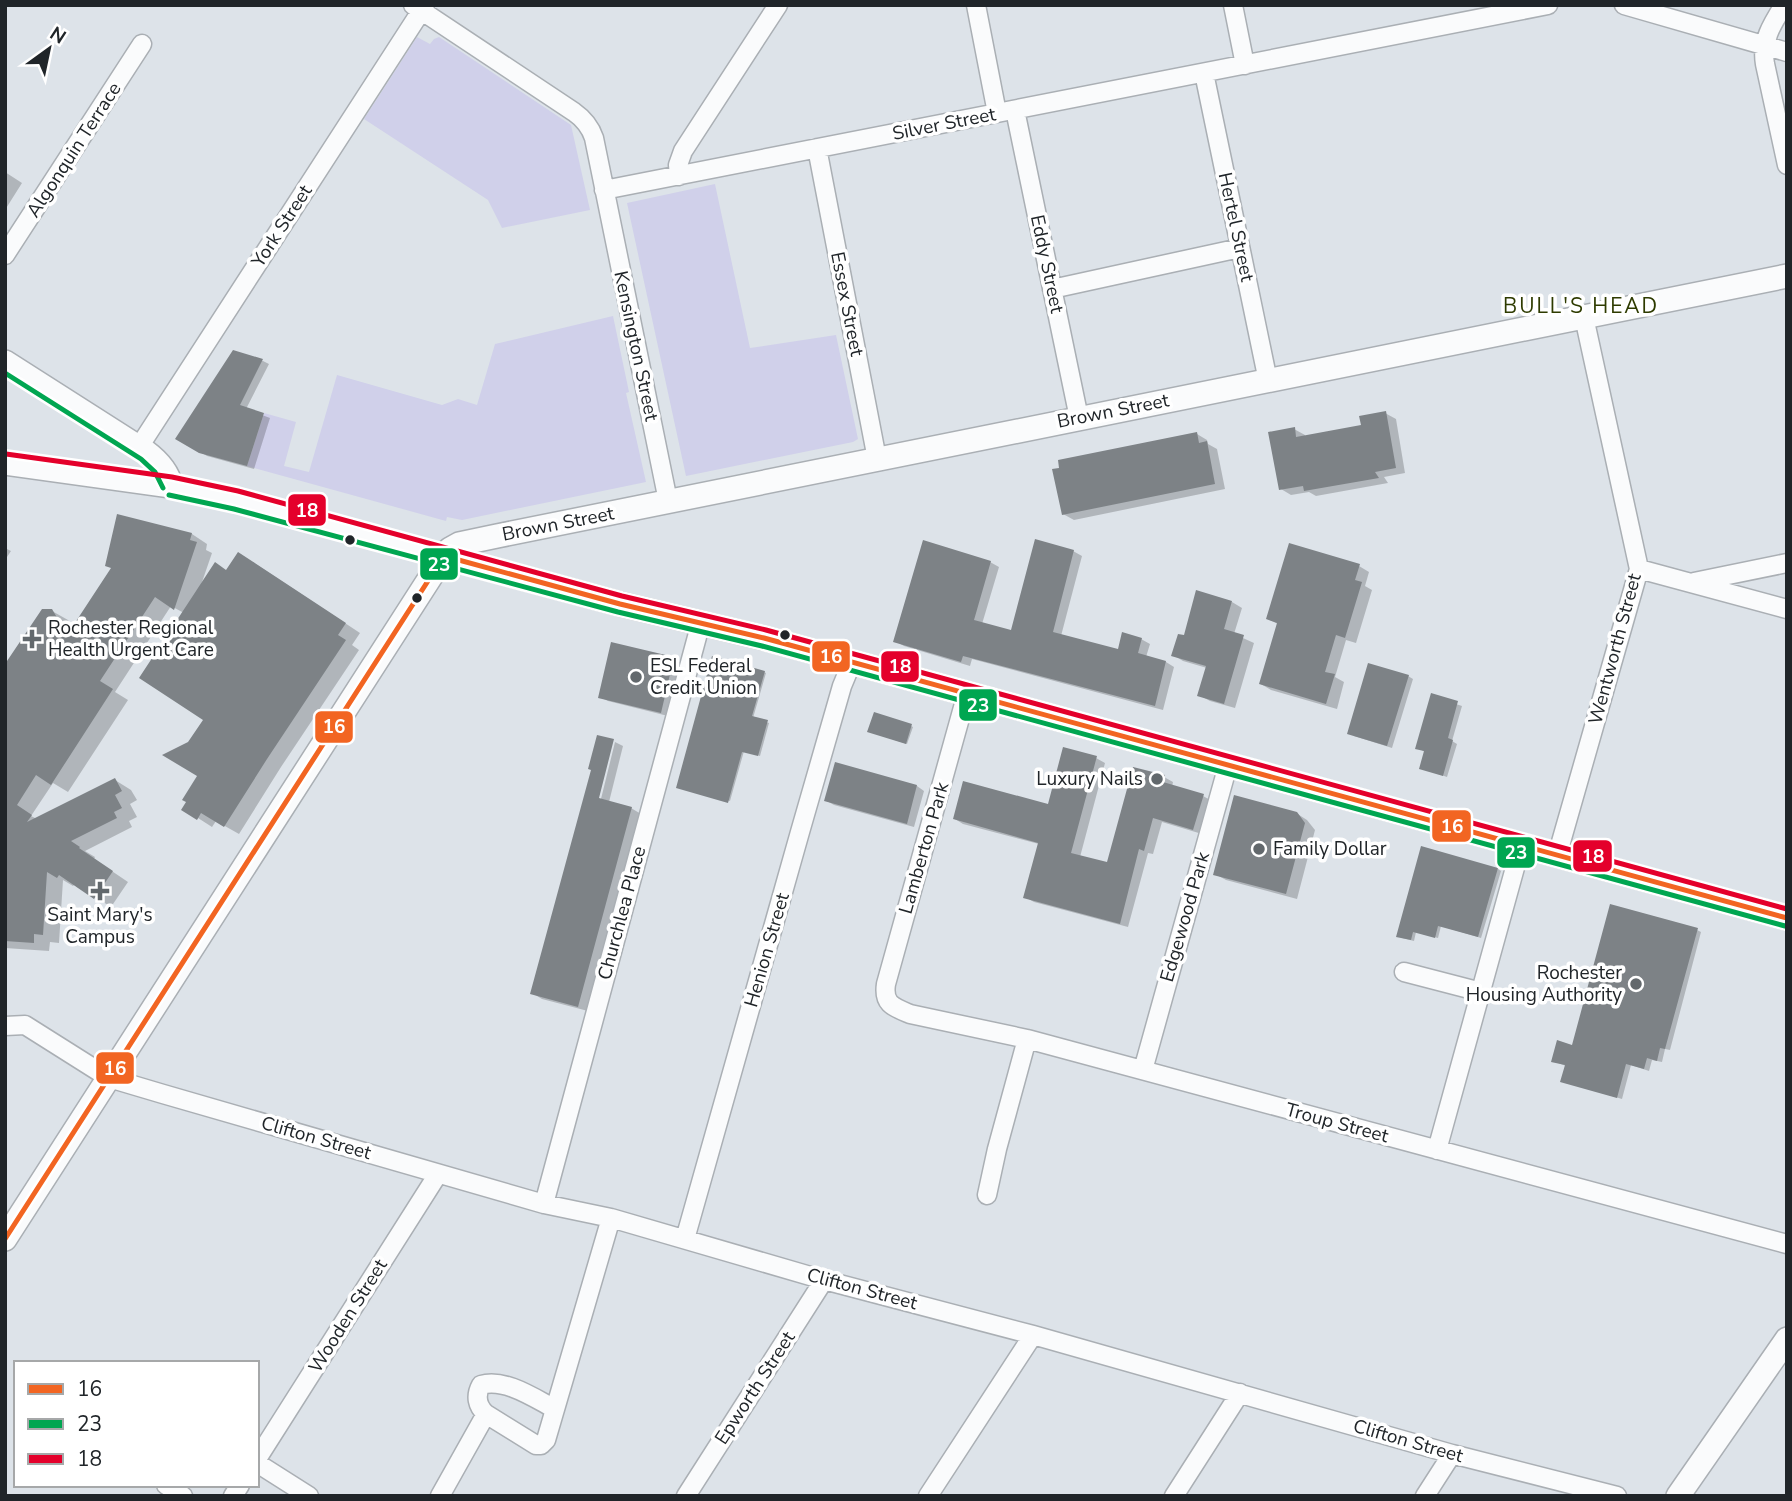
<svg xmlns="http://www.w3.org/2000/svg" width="1792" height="1501" font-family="'Nunito Sans',sans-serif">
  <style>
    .green { fill: #d0d0ea }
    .shadow { fill: #0003 }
    .building { fill: #7d8286 }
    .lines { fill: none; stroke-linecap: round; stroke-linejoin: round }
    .minor-casing { stroke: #aaafb4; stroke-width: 21 }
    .major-casing { stroke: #aaafb4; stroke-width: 26 }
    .minor { stroke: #fafbfc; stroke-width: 18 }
    .major { stroke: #fafbfc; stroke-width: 23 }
    .bus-1-casing { stroke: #fff; stroke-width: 10 }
    .bus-2-casing { stroke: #fff; stroke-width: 10 }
    .bus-3-casing { stroke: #fff; stroke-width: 10 }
    .bus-1 { stroke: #f26522; stroke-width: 5 }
    .bus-2 { stroke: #00a651; stroke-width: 5 }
    .bus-3 { stroke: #e4002b; stroke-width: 5 }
    .bus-dot { fill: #202529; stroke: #fff; stroke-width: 2.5 }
    .poi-dot { fill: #62686c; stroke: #fff; stroke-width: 2.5 }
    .labels { text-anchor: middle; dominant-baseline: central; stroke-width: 7; stroke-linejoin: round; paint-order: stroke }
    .street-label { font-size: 19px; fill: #202529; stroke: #fff }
    .poi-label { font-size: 19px; fill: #202529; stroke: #fff; text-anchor: start }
    .neighbourhood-label { font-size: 21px; letter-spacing: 2px; fill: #2e3b00; stroke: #fff }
    .line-badge { stroke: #fff; stroke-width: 2.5 }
    .badge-label { font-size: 19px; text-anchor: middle; font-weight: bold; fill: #fff }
  </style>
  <rect width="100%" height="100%" fill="#dde3e9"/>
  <path class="green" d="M417,37L430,44L434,39L439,37L571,125L590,210L502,228L488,200L364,119Z
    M715,184L750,348L836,335L858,439L853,442L686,476L627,203Z
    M613,316L629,392L626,393L646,482L462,520L447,517L446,521L247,466L264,413L296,422L284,466L309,472L337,375L442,405L458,399L477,405L495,344Z"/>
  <path class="shadow" d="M5,172L22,183L5,210Z
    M234,352L263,361L269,364L246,409L270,418L254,469L207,456L178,438Z
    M1385,413L1396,419L1405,473L1384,477L1388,483L1316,496L1309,492L1291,495L1281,489L1294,429L1305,435V437L1363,427Z
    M1197,434L1207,440L1208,444L1217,449L1225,489L1074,520L1063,514Z
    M118,516L192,534L207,544L206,550L212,553L201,585L227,571L253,562L360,633L352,645L359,650L281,767L239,834L216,821L212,827L184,809L199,775L190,743L205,720L184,613L171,606L115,692L128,700L68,792L53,783L31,816L37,819L115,780L131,790L137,800L130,804L137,817L129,821L132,827L85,851L95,857L94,859L128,882L111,907L75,884L73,886L63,880L59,943L50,942L49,951L5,948V667L52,611L68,620L73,629L113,569Z
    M5,548L11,551L5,560Z
    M1073,551L1082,556L1061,636L1119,651L1141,639L1150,644L1146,657L1166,662L1174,667L1163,710L972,659L970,666L904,646L895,641L990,562L999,567L982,624L1012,632Z
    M1359,566L1369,572L1365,586L1372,590L1356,643L1346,640L1335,677L1344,682L1337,709L1271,690L1261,684L1278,624L1268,619Z
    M1232,602L1242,608L1234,634L1254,643L1235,708L1210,701L1199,695L1207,668L1183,661L1173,655L1185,638Z
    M673,659L681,663L668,716L608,701L600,697Z
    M764,672L766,673L753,718L769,723L760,756L744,751L730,801L678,787Z
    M1408,676L1413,679L1392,748L1354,736Z
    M1432,696L1462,706L1452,741L1457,744L1447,777L1421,768L1425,752L1418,748Z
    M911,726L913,727L907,744L871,732Z
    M615,742L623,746L609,802L631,808L641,814L588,1011L542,999L532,993L595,806L599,807Z
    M1096,758L1105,763L1080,857L1108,864L1164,777L1173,782L1172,787L1203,796L1212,801L1202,834L1162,822L1153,854L1148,853L1128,927L1034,902L1025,897L1039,844L963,824L955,819L1049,806Z
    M836,765L917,786L924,791L914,827L834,805L827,801Z
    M1296,813L1307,820L1315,830L1297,899L1226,880L1215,874Z
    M1498,869L1501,871L1481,938L1441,926L1438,938L1416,932L1414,941L1402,938Z
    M1697,930L1701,932L1670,1050L1665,1049L1662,1062L1652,1060L1649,1071L1631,1065L1622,1099L1562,1081L1566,1066L1553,1061L1574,1047Z"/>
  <path class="building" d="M233,350L263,359L240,405L264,413L247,466L199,453L175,439Z
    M1386,411L1396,468L1375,472L1379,478L1304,491L1303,486L1279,490L1268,432L1295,427L1296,437L1361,425L1359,416Z
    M1197,432L1199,443L1207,441L1215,484L1062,515L1052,469L1059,468L1058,460Z
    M117,514L192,533L190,540L197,542L174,610L155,597L100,681L113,689L51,785L36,775L17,805L32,815L27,822L115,778L122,791L115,795L122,808L114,812L117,818L71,841L80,847L79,848L113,871L94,899L59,875L57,878L47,872L43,935L34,934V943L5,941V664L42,609H52L67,635L111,568L105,566Z
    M1035,539L1074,550L1053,632L1118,649L1122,632L1142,638L1138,653L1166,661L1155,706L963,656L961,662L893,642L923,540L991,561L974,620L1011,630Z
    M1289,543L1360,564L1355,580L1362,582L1345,638L1336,635L1325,672L1335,674L1326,704L1259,684L1277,623L1266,619Z
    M238,552L346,623L338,635L346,640L267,759L224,827L201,813L197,820L181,810L186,802L182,800L197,776L162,755L188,742L203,720L139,678L215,562L226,570Z
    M1196,590L1232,601L1224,629L1244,635L1224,704L1197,696L1206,666L1171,656L1178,634L1184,635Z
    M611,642L674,657L661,713L598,698Z
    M712,656L765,671L752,716L768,720L758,756L742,752L728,803L676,788Z
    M1368,663L1409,675L1387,746L1347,734Z
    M1431,693L1458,701L1448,738L1453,740L1443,776L1419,769L1424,751L1415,749Z
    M874,712L912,724L906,744L867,732Z
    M597,735L614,739L599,798L632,807L578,1007L530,994L591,770L588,769Z
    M1063,747L1097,756L1071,853L1107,862L1133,767L1165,775L1163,782L1204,794L1193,830L1153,818L1144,851L1139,849L1120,924L1023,898L1038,843L953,819L963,781L1048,804Z
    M835,762L917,785L907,824L824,801Z
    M1234,795L1297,812L1305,823L1286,894L1213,875Z
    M1421,846L1498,868L1478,937L1438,926L1435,938L1413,932L1411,940L1396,937Z
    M1610,904L1698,928L1665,1049L1660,1048L1657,1061L1647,1058L1644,1069L1626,1064L1617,1098L1560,1082L1565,1065L1551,1062L1557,1040L1572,1045Z"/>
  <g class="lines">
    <g class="minor-casing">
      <path id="minor" d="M413,5L574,112C584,119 590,126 594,138L668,501
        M976,5L997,113
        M1233,5L1245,65
        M1624,5L1787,52
        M1784,5C1772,24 1761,41 1765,64L1787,165
        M1204,73L1268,381
        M1015,110L1079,418
        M817,148L877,459
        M679,176L678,165L683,151L778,5
        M604,190L1548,5
        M5,255L142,44
        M1052,289L1240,248
        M139,447L425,5
        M1639,569L1787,609
        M1694,582L1787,563
        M967,693L886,984C883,1004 893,1007 910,1014L1027,1039L1787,1244
        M1557,856L1639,569L1584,317
        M1404,972L1481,992
        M5,1026L25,1025L109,1078L163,1094L544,1204L611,1218L824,1280L1033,1335L1452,1454L1617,1496
        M1143,1070L1228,765
        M1437,1150L1521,846
        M987,1195L997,1149L1027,1039
        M544,1204L701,622
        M685,1239L800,832L842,686L852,662
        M486,1414C477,1406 475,1396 481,1385C505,1378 534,1398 555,1409
        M257,1459L438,1174
        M257,1463L309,1496
        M166,1485L183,1496
        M233,1496L240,1485
        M440,1496L486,1414L536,1445H541L546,1440L611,1218
        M686,1496L824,1280
        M928,1496L1033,1335
        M1174,1496L1240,1393
        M1425,1496L1452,1454"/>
    </g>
    <g class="major-casing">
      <path id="major" d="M5,362L146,452C158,461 168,472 171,486
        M5,463L171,486L236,500L620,604L764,638L1787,918
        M5,1239L444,556L450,549L459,544L497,536L1787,276
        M1678,1496L1787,1339"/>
    </g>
    <use href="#minor" class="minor"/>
    <use href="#major" class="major"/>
    <g class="bus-1-casing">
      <path id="bus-1" d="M444,556L620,604L764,638L1787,918
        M5,1239L444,556"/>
    </g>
    <g class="bus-2-casing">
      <path id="bus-2" d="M5,373L141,459L155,472L163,488
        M169,495L234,509L618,612L762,646L1785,926"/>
    </g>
    <g class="bus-3-casing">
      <path id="bus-3" d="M6,454L172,477L238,491L622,596L766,630L1787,909"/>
    </g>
    <use href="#bus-1" class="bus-1"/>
    <use href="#bus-2" class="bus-2"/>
    <use href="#bus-3" class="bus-3"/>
  </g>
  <g class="bus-dot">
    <circle cx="350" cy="540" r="6"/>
    <circle cx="417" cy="598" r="6"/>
    <circle cx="785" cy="635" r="6"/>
  </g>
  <g class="poi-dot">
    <path d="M28.5 628.5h7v7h7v7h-7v7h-7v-7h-7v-7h7z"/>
    <circle cx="636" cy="677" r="7"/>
    <circle cx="1157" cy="779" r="7"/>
    <circle cx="1259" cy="849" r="7"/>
    <path d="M96.5 880.5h7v7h7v7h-7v7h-7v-7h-7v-7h7z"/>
    <circle cx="1636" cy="984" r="7"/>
  </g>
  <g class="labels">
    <g class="street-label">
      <text transform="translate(944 124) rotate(-11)">Silver Street</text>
      <text transform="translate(74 150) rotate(-57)">Algonquin Terrace</text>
      <text transform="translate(282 226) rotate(-57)">York Street</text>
      <text transform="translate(1236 227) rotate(78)">Hertel Street</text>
      <text transform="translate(1047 264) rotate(78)">Eddy Street</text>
      <text transform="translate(847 304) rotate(79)">Essex Street</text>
      <text transform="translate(636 346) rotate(78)">Kensington Street</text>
      <text transform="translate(1113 411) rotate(-11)">Brown Street</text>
      <text transform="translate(558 524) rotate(-11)">Brown Street</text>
      <text transform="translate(1615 649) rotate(-75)">Wentworth Street</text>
      <text transform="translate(924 848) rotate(-74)">Lamberton Park</text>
      <text transform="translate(622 913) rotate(-75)">Churchlea Place</text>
      <text transform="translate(1185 917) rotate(-74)">Edgewood Park</text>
      <text transform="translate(767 950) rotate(-74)">Henion Street</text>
      <text transform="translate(1337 1123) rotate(15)">Troup Street</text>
      <text transform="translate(316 1138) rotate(16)">Clifton Street</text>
      <text transform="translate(862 1289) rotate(15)">Clifton Street</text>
      <text transform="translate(348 1316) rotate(-58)">Wooden Street</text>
      <text transform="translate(755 1388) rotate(-57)">Epworth Street</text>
      <text transform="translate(1408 1441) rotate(16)">Clifton Street</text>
    </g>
    <g class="poi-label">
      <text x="48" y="628">Rochester Regional<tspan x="48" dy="22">Health Urgent Care</tspan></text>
      <text x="650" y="666">ESL Federal<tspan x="650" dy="22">Credit Union</tspan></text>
      <text x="1143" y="779" text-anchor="end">Luxury Nails</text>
      <text x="1273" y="849">Family Dollar</text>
      <text x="100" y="915" text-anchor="middle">Saint Mary's<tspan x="100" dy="22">Campus</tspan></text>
      <text x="1622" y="973" text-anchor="end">Rochester<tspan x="1622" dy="22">Housing Authority</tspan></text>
    </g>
    <g class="neighbourhood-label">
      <text x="1581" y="306">BULL'S HEAD</text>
    </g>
  </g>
  <g class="line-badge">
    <rect x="287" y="493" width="40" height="34" rx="7" fill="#e4002b"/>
    <rect x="419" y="547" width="40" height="34" rx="7" fill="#00a651"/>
    <rect x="811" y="640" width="40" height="33" rx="7" fill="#f26522"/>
    <rect x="880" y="650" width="40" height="33" rx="7" fill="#e4002b"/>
    <rect x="958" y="688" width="40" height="34" rx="7" fill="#00a651"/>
    <rect x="314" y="710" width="40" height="34" rx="7" fill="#f26522"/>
    <rect x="1431" y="809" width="41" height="34" rx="7" fill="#f26522"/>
    <rect x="1496" y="836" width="40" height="33" rx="7" fill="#00a651"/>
    <rect x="1572" y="839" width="41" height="34" rx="7" fill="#e4002b"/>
    <rect x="95" y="1051" width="40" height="34" rx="7" fill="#f26522"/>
  </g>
  <g class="badge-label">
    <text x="307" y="517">18</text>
    <text x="439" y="571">23</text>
    <text x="831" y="663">16</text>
    <text x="900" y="673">18</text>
    <text x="978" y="712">23</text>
    <text x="334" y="733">16</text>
    <text x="1452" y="833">16</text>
    <text x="1516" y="859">23</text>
    <text x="1593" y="863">18</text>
    <text x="115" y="1075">16</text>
  </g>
  <rect width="1792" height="1501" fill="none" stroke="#202529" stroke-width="14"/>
  <rect x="14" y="1361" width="245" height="126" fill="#ffffff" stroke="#a6a8a9" stroke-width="2"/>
  <rect x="28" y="1384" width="35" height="10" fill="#f26522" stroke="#a6a8a9" stroke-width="2"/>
  <text x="77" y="1396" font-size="21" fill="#202529">16</text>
  <rect x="28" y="1419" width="35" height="10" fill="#00a651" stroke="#a6a8a9" stroke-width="2"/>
  <text x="77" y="1431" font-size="21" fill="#202529">23</text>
  <rect x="28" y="1454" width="35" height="10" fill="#e4002b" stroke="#a6a8a9" stroke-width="2"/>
  <text x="77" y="1466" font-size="21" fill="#202529">18</text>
  <g transform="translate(49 49) rotate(33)" stroke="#ffffff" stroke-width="5" paint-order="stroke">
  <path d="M0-5L12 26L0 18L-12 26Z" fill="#202529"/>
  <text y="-10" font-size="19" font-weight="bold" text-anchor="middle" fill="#202529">N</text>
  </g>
</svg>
